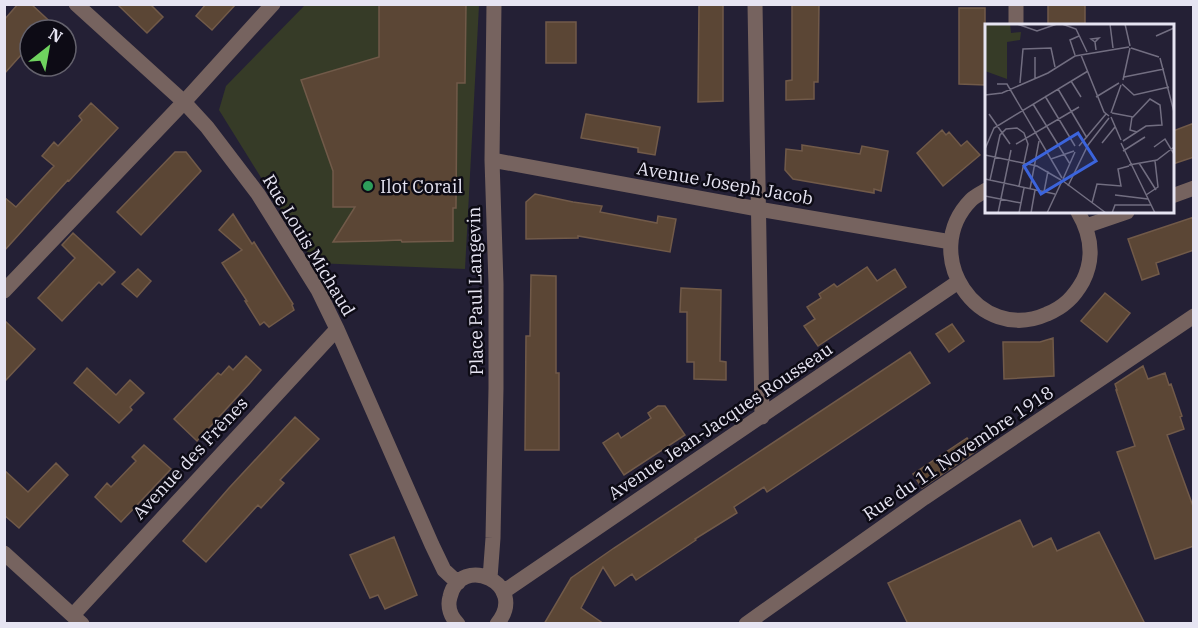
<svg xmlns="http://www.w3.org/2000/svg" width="1198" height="628" font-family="'IBM Plex Serif',serif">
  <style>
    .green { fill: #363b27 }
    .building { fill: #5b4635; stroke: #715a49; stroke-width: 1.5 }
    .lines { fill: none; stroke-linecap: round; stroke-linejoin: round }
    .minor { stroke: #76635f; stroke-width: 15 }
    .leisure-dot { fill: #2e9e5b; stroke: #0d0b15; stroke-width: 2 }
    .labels { text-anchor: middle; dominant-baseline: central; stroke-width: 5; stroke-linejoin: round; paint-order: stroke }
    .street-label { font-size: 18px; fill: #e6e4f2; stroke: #0d0b15 }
    .poi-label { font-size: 18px; fill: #e6e4f2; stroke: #0d0b15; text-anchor: start }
    .inset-road { fill: none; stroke: #726e81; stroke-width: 1.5 }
    .view { fill: #3b64dc; fill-opacity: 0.15; stroke: #3b64dc; stroke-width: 3 }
    .inset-edge { fill: none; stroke: #e6e4f2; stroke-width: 3 }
  </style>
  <rect width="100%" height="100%" fill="#242035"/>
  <path class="green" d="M305,5H479L465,269L314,263L219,110L226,86Z"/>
  <path class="building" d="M18,4H31L59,30H30V45L4,74V20Z
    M117,4H150L163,17L147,33Z
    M206,4H236L212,30L196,16Z
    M379,4H466L465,83H457L456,208H453V241L402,242L401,240L375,241L333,242L355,207H333V171L301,80L379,57Z
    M792,4H819L818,82H814V99L786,100V81L792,80Z
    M1048,4H1085V26H1048Z
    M699,5H723V101L698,102Z
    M959,8H985V85L959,84Z
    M546,22H576V63H546Z
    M91,103L118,128L69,181L68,180L4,251V197L16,207L54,166L42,156L54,142L58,146L82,120L79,116Z
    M586,114L660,127L655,155L638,152V148L581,138Z
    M1194,123V157L1173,164V131Z
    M942,130L946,135L949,132L961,146L967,141L980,155L943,186L917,153Z
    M802,145L860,154L862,146L888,151L881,191L874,189V193L793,179L785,170L786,149L802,151Z
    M175,152H186L201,171L141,235L117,212Z
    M535,194L573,202L602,206L600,212L657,223L658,216L676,219L670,252L578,236V238L526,239V202Z
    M233,214L252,244L254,242L293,304L292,305L294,310L269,327L264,322L260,325L245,301H247L222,263L242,250L219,230Z
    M1194,217V250L1156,263L1159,274L1142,280L1128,239Z
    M73,233L115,272L102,285L99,282L62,321L38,298L75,258L62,245Z
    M867,267L877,281L895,269L906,287L818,346L804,326L815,319L807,307L821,298L819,294L834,284L837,287Z
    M138,269L151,281L137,297L122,284Z
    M531,275L556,276V373H559V450H525L526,336H530Z
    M681,288L721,290L720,361L726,362V380L694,379V362H687V312H680Z
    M1105,293L1130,313L1107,342L1081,321Z
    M4,320L35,349L4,382Z
    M952,324L964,341L949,352L936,334Z
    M1053,338L1054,376L1004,379L1003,342H1040Z
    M910,352L930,383L767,492L764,487L734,507L737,513L695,539L696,540L636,580L632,574L615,586L603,567L581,608L604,624H544L571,578L614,548Z
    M246,356L261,370L250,383L197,441L174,419L218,373L221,375L229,366L233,370Z
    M1143,366L1148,379L1165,373L1169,385L1171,384L1182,416L1180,417L1184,429L1167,435L1194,509V546L1155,559L1117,452L1135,446L1116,390H1117L1115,384Z
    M87,368L116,395L130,380L144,393L130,407L132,410L119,423L74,383Z
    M658,406H665L685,435L624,475L603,443L618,433L621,438L651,418L648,413Z
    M295,417L319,439L280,480L284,483L261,508L258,505L206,562L183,541L229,488Z
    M967,438L976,451L922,488L913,474Z
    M144,445L171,469L121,522L95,497L107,483L111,487L136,461L132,457Z
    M56,463L68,475L19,528L4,515V470L28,492Z
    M1020,520L1033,547L1051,538L1057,551L1099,532L1145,624H908L888,583Z
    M394,537L417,595L385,609L378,595L370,598L350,555Z"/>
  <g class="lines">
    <path class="minor" d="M76,4L184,102L207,127L258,194L318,290L337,329L432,545L444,570L458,583
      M755,4L762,417
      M1016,26V4
      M492,160L758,209L951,242
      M986,190C982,193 975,196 971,200C918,254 978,345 1047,314C1064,307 1074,297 1083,281C1095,257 1091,234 1078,212
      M1172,196L1194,188
      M1086,226L1127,212
      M4,291L184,102L273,4
      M4,553L82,624
      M490,578L493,538L496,388V284L492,160L494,4
      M503,592L958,282
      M73,615L337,329
      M458,624C451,617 447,607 450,597C460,552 530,584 497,624
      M746,624L924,498L1194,316"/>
  </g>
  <circle class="leisure-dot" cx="368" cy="186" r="6"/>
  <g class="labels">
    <g class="street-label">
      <text transform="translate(725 183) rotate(10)">Avenue Joseph Jacob</text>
      <text transform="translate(309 245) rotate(59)">Rue Louis Michaud</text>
      <text transform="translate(475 291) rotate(-91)">Place Paul Langevin</text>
      <text transform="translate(720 421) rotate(-34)">Avenue Jean-Jacques Rousseau</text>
      <text transform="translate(958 453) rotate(-34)">Rue du 11 Novembre 1918</text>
      <text transform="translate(190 458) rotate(-47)">Avenue des Frênes</text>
    </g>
    <g class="poi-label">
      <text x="380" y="186">Ilot Corail</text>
    </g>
  </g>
  <g transform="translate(985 24)">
    <rect width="189" height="189" fill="#242035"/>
    <path d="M0,0H25L26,9L36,8L35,16L22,18V55L0,47Z" fill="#363b27"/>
    <path class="inset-road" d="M32,0L52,7L72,0M77,0L91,5L102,28M125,0L128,24M140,0L145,22M171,12L189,4M110,18L106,15L114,14L110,18L111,26M146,24L174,33M90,31L85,16L94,12M96,31L119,88L124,92M50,33V54M175,34L189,88M139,53L179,45M138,56L145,24M86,57L96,73M35,59L38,25L66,24L70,43M12,60H22L77,154M137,60L149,71L184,63M73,65L102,114M0,71L17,69L63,49L90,32L144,23M60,72L90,122M111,73L134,59M48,80L85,140M126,89L136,61M127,89L148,93L165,75L175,81L177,101L161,102L138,117M4,90L25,120M126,93L136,116M147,93L145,106L152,108M117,119L130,103M136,119L170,189M31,120L94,83M94,122L121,90M169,123L180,115L189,130M0,125L9,104L103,47M138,127L160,113M0,131L52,142L76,156M66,135L89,127M154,139L171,166M144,141L172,136L189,123M0,155L70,170M78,155L90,128M5,156L15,111L21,105L32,104L39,109L43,120L34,162M78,157L121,189M83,162L103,121L124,94M45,165L54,117M59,168L63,147M130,171L163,175M161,171L173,163L170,137M0,172L36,179M107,179L112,160L136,162L133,145L144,142M13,189L26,126M34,189L39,164M46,189L50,166M62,189L77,157M127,189L130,181H166"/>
    <path class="view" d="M93,109L111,137L56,170L39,142Z"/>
    <rect width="189" height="189" class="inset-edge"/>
  </g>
  <rect width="1198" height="628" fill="none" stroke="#e6e4f2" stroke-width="12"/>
  <g transform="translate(48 48) rotate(31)"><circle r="28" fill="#0d0b15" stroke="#64626d" stroke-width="1.5"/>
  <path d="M0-4.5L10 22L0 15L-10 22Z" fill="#6fd35f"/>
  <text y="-9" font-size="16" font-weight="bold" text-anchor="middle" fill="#e6e4f2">N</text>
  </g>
</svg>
